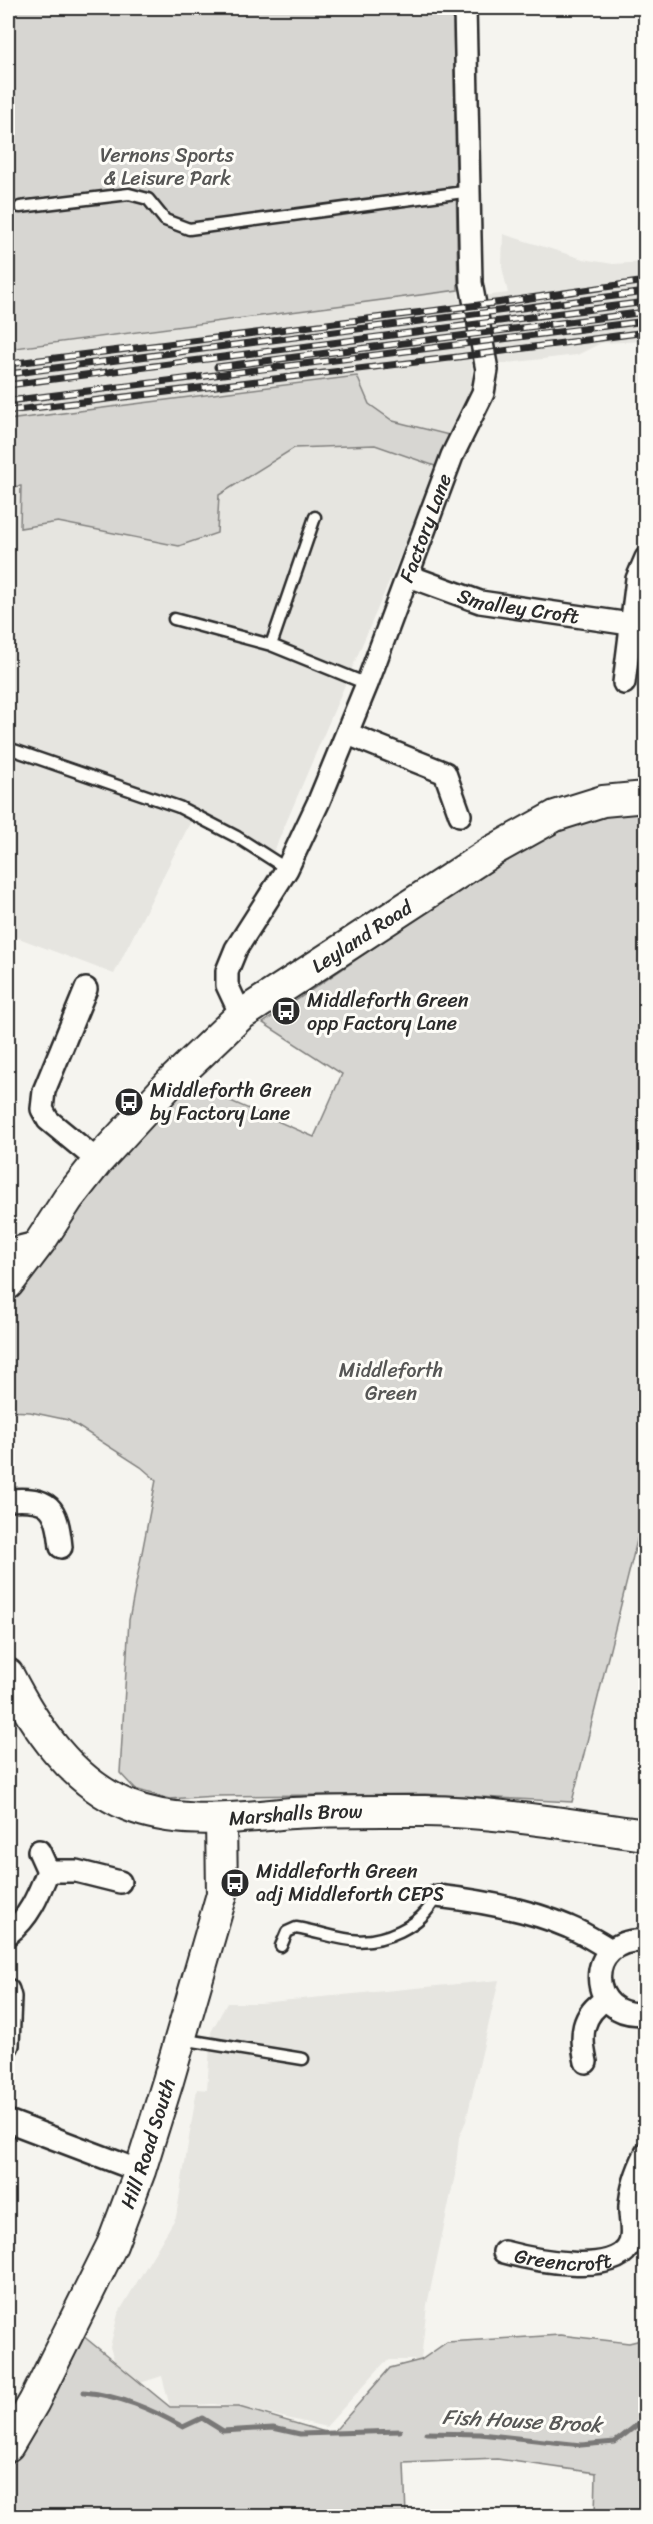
<svg xmlns="http://www.w3.org/2000/svg" width="653" height="2524" font-family="Sriracha,sans-serif">
  <style>
    .built { fill: #e6e5e0 }
    .green { fill: #d7d6d2; stroke: #81807e; stroke-width: 1.5 }
    .lines { fill: none; stroke-linecap: round; stroke-linejoin: round }
    .stream { stroke: #797877; stroke-width: 5 }
    .lane-casing { stroke: #2b2b2b; stroke-width: 15 }
    .street-casing { stroke: #2b2b2b; stroke-width: 26 }
    .secondary-casing { stroke: #2b2b2b; stroke-width: 34 }
    .lane { stroke: #fdfcf7; stroke-width: 10 }
    .street { stroke: #fdfcf7; stroke-width: 21 }
    .secondary { stroke: #fdfcf7; stroke-width: 30 }
    .rail-casing { stroke: #2b2b2b; stroke-width: 7 }
    .rail { stroke: #fdfcf7; stroke-width: 4.5; stroke-dasharray: 14; stroke-linecap: butt }
    .labels { text-anchor: middle; dominant-baseline: central; stroke-width: 6; stroke-linejoin: round; paint-order: stroke }
    .park-label { font-size: 20px; fill: #565655; stroke: #fdfcf7 }
    .street-label { font-size: 20px; fill: #2b2b2b; stroke: #fdfcf7 }
    .poi-label { font-size: 20px; fill: #2b2b2b; stroke: #fdfcf7; text-anchor: start }
    .water-label { font-size: 21px; font-style: italic; fill: #585857; stroke: #fdfcf7 }
  </style>
  <rect width="100%" height="100%" fill="#f5f4ef"/>
  <filter id="ink" filterUnits="userSpaceOnUse"><feTurbulence type="fractalNoise" baseFrequency=".0167" numOctaves="2"/><feDisplacementMap in="SourceGraphic" scale="12" xChannelSelector="R" yChannelSelector="G"/><feConvolveMatrix kernelMatrix="1 2 1 2 8 2 1 2 1" color-interpolation-filters="sRGB"/></filter>
  <g filter="url(#ink)">
    <path class="built" d="M503,234L583,259L613,264L645,262V341L601,343L577,355L472,367V387L449,435L438,467L274,851L193,817L114,974L8,934V349L458,290L459,299L508,293L502,267Z
      M499,1980L466,2121L459,2137L455,2175L427,2305L421,2360H390L384,2363L326,2427L238,2407L213,2404L170,2407L162,2376L140,2383L115,2363L110,2347L118,2314L176,2217L197,2089L207,2090L211,2032L227,2003H260Z"/>
    <path class="green" d="M8,8H453L458,290L8,349Z
      M357,376L369,404L393,421L449,435L438,467L375,445L294,448L219,495L217,533L179,546L58,522L20,528L21,486L8,487V420Z
      M645,812V1508L572,1802L425,1794L216,1796L169,1799L135,1789L120,1773L129,1620L156,1480L141,1467L68,1420L30,1412L8,1411V1297L118,1157L189,1083L314,1137L342,1074L263,1023L481,875L561,829L610,815Z
      M77,2331L170,2407H239L332,2434L390,2368L421,2360L447,2342L560,2335L629,2343L645,2339V2516H595L596,2473L497,2459L404,2463L406,2516H8V2466Z"/>
    <g class="lines">
      <path class="stream" d="M84,2392C121,2396 151,2409 183,2427L202,2418L223,2431L273,2428L300,2434L400,2431
        M426,2433L480,2434L581,2445L615,2442L646,2418"/>
      <g class="lane-casing">
        <path id="lane" d="M20,207L129,194L148,199L165,220L189,229L471,191
          M174,619L271,645L367,684
          M271,645L315,517
          M8,748L179,807L237,837L287,869
          M281,1946L287,1932L296,1928C337,1935 358,1951 400,1931C418,1922 427,1913 437,1896
          M181,2039L303,2059"/>
      </g>
      <g class="street-casing">
        <g id="street">
          <path id="s1" d="M409,576L480,602L630,624"/>
          <path d="M624,683L637,579L646,558"/>
          <path d="M348,734L445,773L460,815"/>
          <path d="M86,989L44,1091L42,1109L48,1120L98,1161"/>
          <path id="s2" d="M241,1015L227,985V971L236,949L287,869L319,801L367,684L452,456L483,393L487,370L471,283L465,8"/>
          <path d="M8,1250L40,1242"/>
          <path d="M8,1500C50,1497 57,1506 61,1547"/>
          <path d="M48,1871H76L120,1882"/>
          <path d="M437,1896C481,1901 528,1909 569,1927C584,1933 597,1942 611,1950"/>
          <path d="M8,1934C29,1918 38,1896 48,1871L39,1851"/>
          <path d="M646,1941C582,1935 586,2022 646,2013"/>
          <path d="M8,1990L10,1997L8,2045"/>
          <path d="M586,2062C580,2035 581,2015 606,1999"/>
          <path d="M8,2121L140,2171"/>
          <path id="s3" d="M504,2252C530,2259 618,2278 630,2243C634,2231 629,2217 630,2206C631,2188 638,2169 646,2153"/>
        </g>
      </g>
      <g class="secondary-casing">
        <g id="secondary">
          <path id="s4" d="M8,1284L40,1242L68,1199L98,1161L171,1082L241,1015L494,850L555,816L603,801L646,797"/>
          <path id="s5" d="M8,1674C35,1727 71,1781 127,1805C180,1827 239,1817 293,1813C337,1810 381,1811 425,1811C499,1812 572,1825 646,1835"/>
          <path id="s6" d="M8,2446L34,2402L112,2245L140,2171L168,2081L222,1894L221,1819"/>
        </g>
      </g>
      <use href="#lane" class="lane"/>
      <use href="#street" class="street"/>
      <use href="#secondary" class="secondary"/>
      <g class="rail-casing">
        <path id="rail" d="M8,364L503,302L646,281
          M217,367L646,312
          M8,374L646,292
          M8,385L646,302
          M8,401L646,321
          M8,411L458,357L646,332"/>
      </g>
      <use href="#rail" class="rail"/>
    </g>
  </g>
  <defs>
    <g id="bus-disc" transform="scale(1.5)"><circle r="9.5" fill="#2b2b2b" stroke="#fdfcf7"/><path d="M-5-6H5V4H4V6H2V4H-2V6H-4V4H-5ZM-3.5-4V0h7V-4ZM-3.5 1.2v1.5H-2V1.2ZM2 1.2v1.5H3.5V1.2Z" fill="#fff"/></g>
  </defs>
  <g fill-rule="evenodd">
    <use href="#bus-disc" x="286" y="1011"/>
    <use href="#bus-disc" x="129" y="1102"/>
    <use href="#bus-disc" x="235" y="1883"/>
  </g>
  <g class="labels">
    <g class="park-label">
      <text x="167" y="155">Vernons Sports<tspan x="167" dy="23">&amp; Leisure Park</tspan></text>
      <text x="391" y="1370">Middleforth<tspan x="391" dy="23">Green</tspan></text>
    </g>
    <g class="street-label">
      <text stroke="none"><textPath href="#s2" startOffset="534">Factory Lane</textPath></text>
      <text stroke="none"><textPath href="#s1" startOffset="114">Smalley Croft</textPath></text>
      <text stroke="none"><textPath href="#s4" startOffset="501">Leyland Road</textPath></text>
      <text stroke="none"><textPath href="#s5" startOffset="351">Marshalls Brow</textPath></text>
      <text stroke="none"><textPath href="#s6" startOffset="334">Hill Road South</textPath></text>
      <text stroke="none"><textPath href="#s3" startOffset="60">Greencroft</textPath></text>
    </g>
    <g class="poi-label">
      <text x="307" y="1000">Middleforth Green<tspan x="307" dy="23">opp Factory Lane</tspan></text>
      <text x="150" y="1090">Middleforth Green<tspan x="150" dy="23">by Factory Lane</tspan></text>
      <text x="256" y="1871">Middleforth Green<tspan x="256" dy="23">adj Middleforth CEPS</tspan></text>
    </g>
    <g class="water-label">
      <text transform="translate(522 2421) rotate(3)">Fish House Brook</text>
    </g>
  </g>
  <rect width="653" height="2524" fill="none" stroke="#fdfcf7" stroke-width="30"/>
  <rect x="15" y="15" width="623" height="2494" fill="none" stroke="#2b2b2b" stroke-width="2" filter="url(#ink)"/>
</svg>
